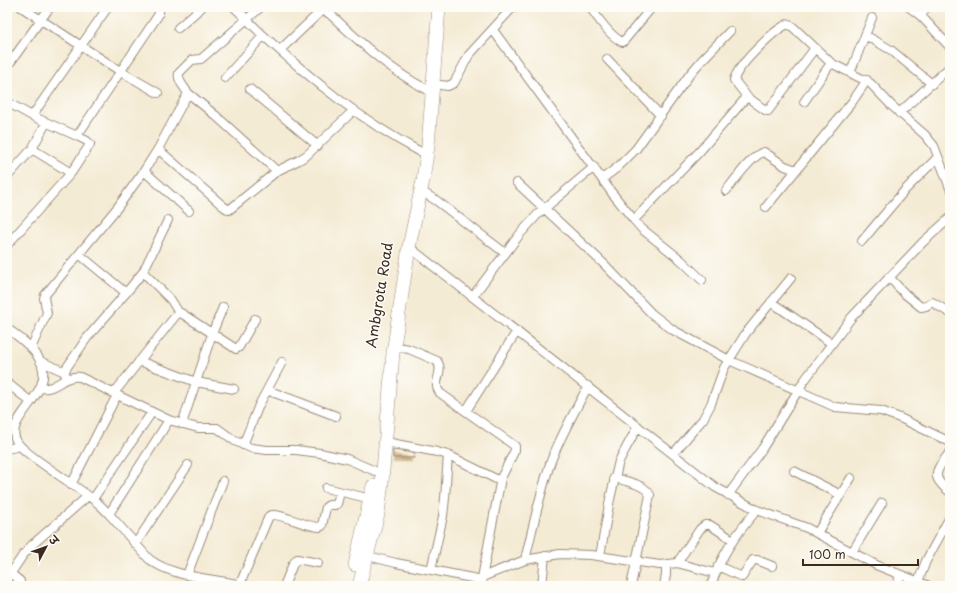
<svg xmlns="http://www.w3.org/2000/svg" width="957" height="593" font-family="'Playpen Sans','Playpen Sans Deva',sans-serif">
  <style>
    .building { fill: url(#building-hatch) }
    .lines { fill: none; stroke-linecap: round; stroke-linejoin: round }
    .street-casing { stroke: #988a79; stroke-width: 10 }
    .primary-casing { stroke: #988a79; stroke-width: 14 }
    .street { stroke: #fff; stroke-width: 8 }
    .primary { stroke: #fff; stroke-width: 13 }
    .labels { text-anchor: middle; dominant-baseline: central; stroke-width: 3; stroke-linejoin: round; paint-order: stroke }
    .street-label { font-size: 14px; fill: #3b2a1e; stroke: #fdfcf7 }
  </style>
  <defs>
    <pattern id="building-hatch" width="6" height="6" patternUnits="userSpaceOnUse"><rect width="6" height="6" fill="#ceaa78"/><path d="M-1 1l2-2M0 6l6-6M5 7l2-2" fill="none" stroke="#a88b62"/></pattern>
  </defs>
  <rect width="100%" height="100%" fill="#fdfcf7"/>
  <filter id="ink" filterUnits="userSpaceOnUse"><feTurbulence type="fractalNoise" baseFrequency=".025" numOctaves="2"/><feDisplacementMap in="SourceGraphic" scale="8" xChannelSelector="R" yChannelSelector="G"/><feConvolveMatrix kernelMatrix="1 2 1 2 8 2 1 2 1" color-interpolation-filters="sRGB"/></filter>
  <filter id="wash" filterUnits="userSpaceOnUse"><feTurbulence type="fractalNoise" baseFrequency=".012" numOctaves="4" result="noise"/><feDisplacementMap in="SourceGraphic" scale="16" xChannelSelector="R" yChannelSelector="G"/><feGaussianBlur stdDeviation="0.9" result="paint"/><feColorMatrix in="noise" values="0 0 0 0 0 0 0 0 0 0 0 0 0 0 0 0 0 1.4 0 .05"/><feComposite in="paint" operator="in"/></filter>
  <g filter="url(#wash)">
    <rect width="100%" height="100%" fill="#f4ebd4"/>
    <g id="blocks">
      <path class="building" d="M393,450L414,453V458H393Z"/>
    </g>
  </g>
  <g filter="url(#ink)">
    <use href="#blocks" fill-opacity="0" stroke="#988a79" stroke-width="1"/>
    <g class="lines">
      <g class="street-casing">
        <path id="street" d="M21,7L120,71L158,93
          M234,7C245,17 254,27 265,37C312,80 362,121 419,151
          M590,7C597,17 611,38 623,42L652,7
          M909,7L921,16L950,47
          M921,16L926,7
          M178,28L202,7
          M493,30L612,193L634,220L642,229L681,260L702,280
          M865,35L891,50L932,84
          M280,50L319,13L324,11L330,14C360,42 389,70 426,89
          M607,59L661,116
          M7,67L50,7
          M850,73L872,18
          M225,78L263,36
          M433,84L448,86L454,83L469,55L513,7
          M250,89L318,146
          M188,93C184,87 177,80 179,73L192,60L201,59L261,7
          M746,96L765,110L768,111L815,48
          M7,102L32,116L108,7
          M804,102L831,63
          M899,113L950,67
          M32,116L77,136L159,14V9L156,7
          M32,149L71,173
          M158,149L223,206L229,210L277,171L299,160L307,155L354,110
          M144,171L189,211
          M7,177L32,149L46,123
          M602,179L618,167L636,149L690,74L702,60L730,31
          M517,183L604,264L652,314L673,330L729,360L835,407L881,411L900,418L950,442
          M421,191L437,201L505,253
          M726,191C734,181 753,154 764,152L785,166L796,170
          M766,207L852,102L867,80
          M634,220L700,151L744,100L745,94L734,80C737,66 775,29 788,24L793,27L831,63L870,83L892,106L925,135L934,146L950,188
          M862,241L905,190L938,157
          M7,245L71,173L89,146L90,144L87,141L77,136
          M409,247L715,487L757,510L807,528L876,565L929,586
          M143,272L171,300L179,313
          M889,277L905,294L921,307L926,306L932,302L950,313
          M126,293L143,272L168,220
          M473,296L520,234L538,214L594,167
          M771,302L831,343
          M7,328C17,336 31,345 38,357C61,392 1,417 17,442C22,450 32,456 40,462C59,476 81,489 100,505L109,514L149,559C175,579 216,578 246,586
          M398,347L409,349L437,361C445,372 431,382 440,393L515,446V450L501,478L482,578L483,586
          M31,348L47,313L44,298L45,295L117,208L144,171L158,149L188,93L215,115L277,171
          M40,361L65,372
          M139,361L196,382L234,389
          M67,378L65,374V370L87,338L126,293L79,254
          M7,383L31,402
          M41,388C56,391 62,375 80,377L169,420L198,428H217L235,441L251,448L267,450H296L320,453L347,459L375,471
          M267,390L336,416
          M114,393L177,314L181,313L184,315L236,349L239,347L255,319
          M466,411L517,331
          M182,424L212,334L223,307
          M391,443L437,452L448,455L500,481
          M243,445L259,405L282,362
          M7,449L20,446
          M950,452C936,471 929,476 950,492
          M673,454L703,419L711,404L724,368L746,333L791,278
          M794,471L841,495
          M614,478C625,481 645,484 650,495L631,586
          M71,485L117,395
          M326,488L371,499
          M728,495L762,449L804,381L851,318L923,242L950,218
          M93,499L152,412
          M109,514L169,420
          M817,533L851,478
          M136,543L188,465
          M852,552L882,503
          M600,556L610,499L619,461L638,426
          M372,557L396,563L477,579L525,560L560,554L591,555L660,565L677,563L715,573
          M525,560C533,527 540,493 551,461C561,435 575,411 588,386
          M677,563L700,529L705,525H710L733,540
          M718,566L742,577L753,560H757L772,566
          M431,570L443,516L445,498L448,455
          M10,573L20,581V586
          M7,574L13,570L23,555L32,545L88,496
          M187,575L223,481
          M918,582L926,561L950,517
          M240,584L269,516C279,511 307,528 320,527L322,526L326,507L329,505H335L337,504L340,492
          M284,586L293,564L297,559L318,563
          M542,586L545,556
          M664,586L666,575V565
          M711,586C721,555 736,534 757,510
          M897,586L900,575"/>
      </g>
      <g class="primary-casing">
        <path id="primary" d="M355,565L373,486
          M359,586L378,514L382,482L393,353L409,247L423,180L428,146L439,7"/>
      </g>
      <use href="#street" class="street"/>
      <use href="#primary" class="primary"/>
    </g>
  </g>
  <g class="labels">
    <g class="street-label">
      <text transform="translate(379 295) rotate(-81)">Ambgrota Road</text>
    </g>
  </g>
  <rect width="957" height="593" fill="none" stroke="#fdfcf7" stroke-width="24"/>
  <g transform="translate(46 547) rotate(49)" stroke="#fdfcf7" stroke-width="3" paint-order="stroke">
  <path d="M0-3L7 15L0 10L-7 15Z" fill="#3b2a1e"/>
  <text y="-6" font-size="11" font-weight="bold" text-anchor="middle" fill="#3b2a1e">उ</text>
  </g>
  <path d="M803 559v6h115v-6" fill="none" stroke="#3b2a1e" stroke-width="2"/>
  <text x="809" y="559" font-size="12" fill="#3b2a1e" stroke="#fdfcf7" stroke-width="3" paint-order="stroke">100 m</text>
</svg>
